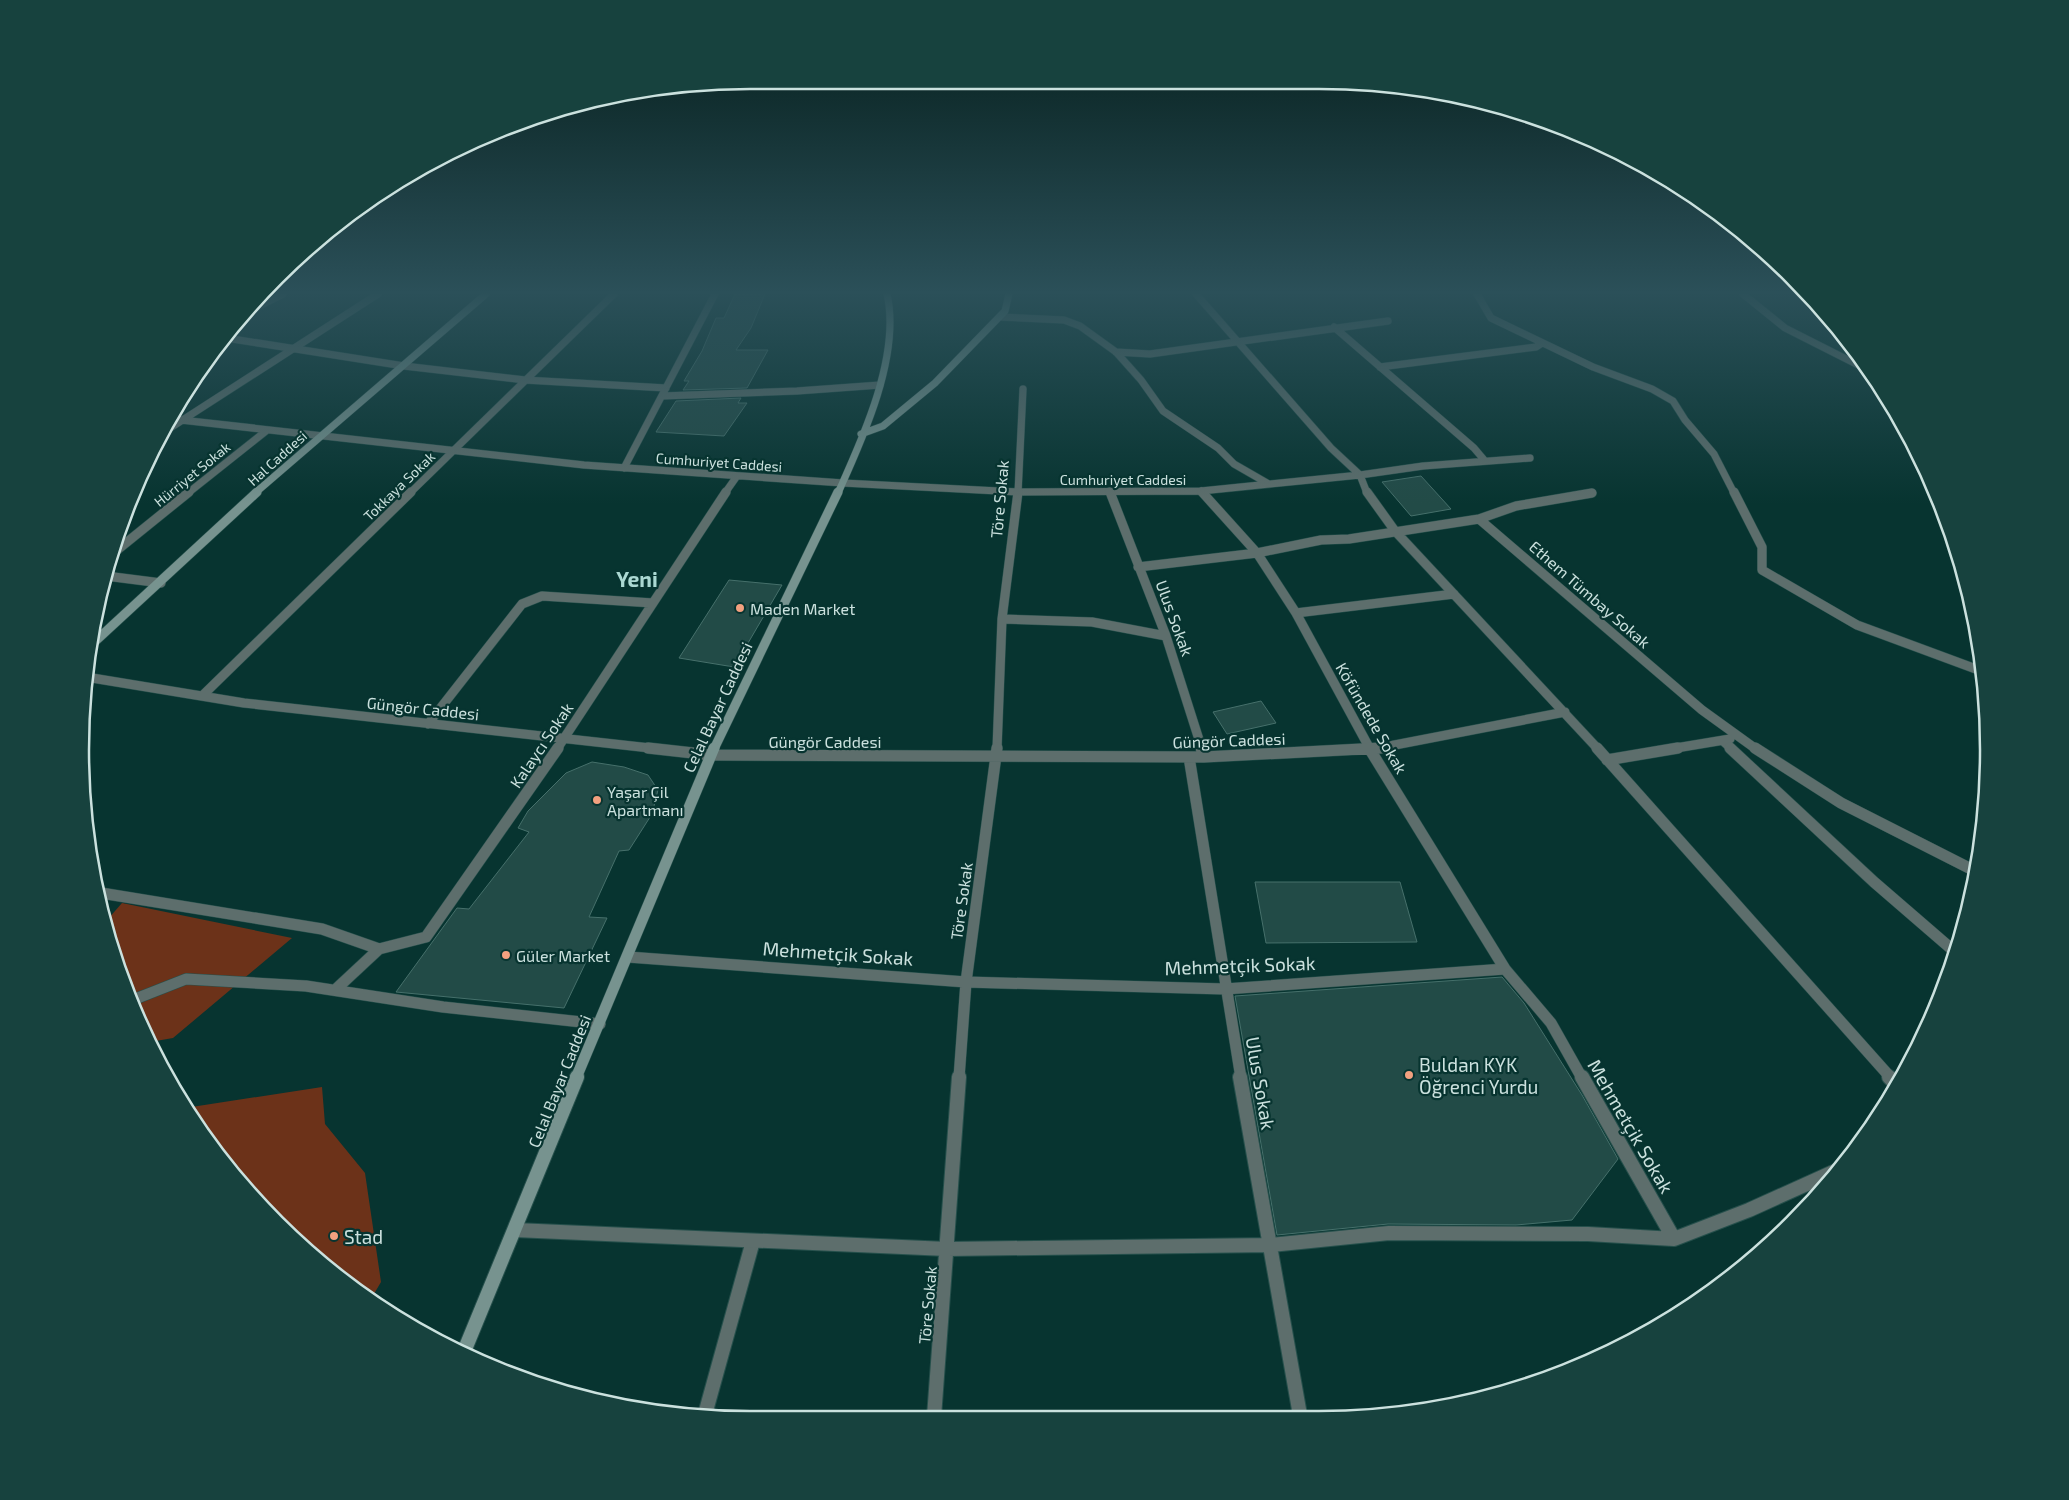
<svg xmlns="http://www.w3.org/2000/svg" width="2069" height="1500" font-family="'Exo 2',sans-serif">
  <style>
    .green { fill: #6c3219 }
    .building { fill: #224b47; stroke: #46706b }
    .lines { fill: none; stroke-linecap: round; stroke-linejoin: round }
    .lane-casing { stroke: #26504c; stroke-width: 16 }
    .street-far3-casing { stroke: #26504c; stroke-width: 8 }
    .street-far2-casing { stroke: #26504c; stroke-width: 10 }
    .street-far1-casing { stroke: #26504c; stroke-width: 12 }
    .street-casing { stroke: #26504c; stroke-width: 16 }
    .secondary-far3-casing { stroke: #26504c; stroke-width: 8 }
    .secondary-far2-casing { stroke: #26504c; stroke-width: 10 }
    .secondary-far1-casing { stroke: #26504c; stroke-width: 12 }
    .secondary-casing { stroke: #26504c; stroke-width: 16 }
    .lane { stroke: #5d6e6c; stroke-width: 14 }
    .street-far3 { stroke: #5d6e6c; stroke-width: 7 }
    .street-far2 { stroke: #5d6e6c; stroke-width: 9 }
    .street-far1 { stroke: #5d6e6c; stroke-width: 11 }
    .street { stroke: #5d6e6c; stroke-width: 14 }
    .secondary-far3 { stroke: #77938f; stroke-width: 7 }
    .secondary-far2 { stroke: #77938f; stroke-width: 9 }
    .secondary-far1 { stroke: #77938f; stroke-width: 11 }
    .secondary { stroke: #77938f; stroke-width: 14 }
    .poi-dot { fill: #f2a07f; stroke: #073430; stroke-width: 2 }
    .labels { text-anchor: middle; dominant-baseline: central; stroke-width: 4.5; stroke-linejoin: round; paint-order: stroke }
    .far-street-label { font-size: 14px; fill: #cbe1de; stroke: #073430 }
    .street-label { font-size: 16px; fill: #cbe1de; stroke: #073430 }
    .poi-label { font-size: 16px; fill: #cbe1de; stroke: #073430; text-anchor: start }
    .near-street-label { font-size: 19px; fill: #cbe1de; stroke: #073430 }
    .near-poi-label { font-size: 19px; fill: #cbe1de; stroke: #073430; text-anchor: start }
    .district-label { font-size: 21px; font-weight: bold; fill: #abd8d2; stroke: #073430 }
    .rim { fill: none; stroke: #cbe1de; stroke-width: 2.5 }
  </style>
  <rect width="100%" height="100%" fill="#073430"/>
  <path class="green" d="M122,903L292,938L173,1038L150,1042L131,1007L108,919Z
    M322,1087L325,1124L365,1173L381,1282L371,1299L342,1281L246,1192L193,1122L185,1108Z"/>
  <path class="building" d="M735,294H765L751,328L736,350H768L747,388L683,390L689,381H684L702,351L716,318H724Z
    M741,398L738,403H747L724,436L656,432L676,401Z
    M1421,476L1451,509L1411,516L1382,482Z
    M729,580L782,585L734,667L679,658Z
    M1261,701L1276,723L1227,734L1213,712Z
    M592,762L624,767L648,775L658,790L652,814L629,850L619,851L589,917L607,918L564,1008L396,992L457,908L469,909L529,832L518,828L528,811L566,773Z
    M1255,882H1400L1417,942L1266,943Z
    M1502,977L1524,1003L1582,1095L1618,1159L1572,1220L1516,1225L1388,1224L1277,1235L1235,996Z"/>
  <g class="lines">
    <g class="lane-casing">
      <path id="lane" d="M704,1418L753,1241"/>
    </g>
    <g class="street-far3-casing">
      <path id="street-far3" d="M1196,294L1331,448L1360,475L1367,493
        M1477,294L1491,318L1593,367L1652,389L1673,401L1685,420L1714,454L1734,493
        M1743,294L1785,328L1866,369
        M243,314L283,294
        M1000,317L1064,320L1080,326L1116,352L1141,380L1163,411L1218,448L1234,464L1267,483
        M1334,327L1474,448L1485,461
        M226,338L404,366L525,380L666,388
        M1116,352L1150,354L1388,321
        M1380,367L1536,347L1542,343
        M662,396L797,391L880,385
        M172,419L584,465L843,483L1018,492L1201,491L1360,475L1423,466L1530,458
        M164,432L378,294
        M624,468L715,294
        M1201,491L1203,493
        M188,493L266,431
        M410,493L614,294
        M725,493L737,476
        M1018,493L1023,389
        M1589,493H1592"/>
    </g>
    <g class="street-far2-casing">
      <path id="street-far2" d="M1110,492L1166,636L1202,749
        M1202,492L1257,553L1296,613L1370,749
        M1367,492L1395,531L1598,749
        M1734,492L1762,547V570L1857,625L1984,672
        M1479,519L1516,506L1592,493
        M111,555L189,492
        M1138,567L1257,553L1321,540L1349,539L1479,519L1702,710L1756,749
        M106,576L161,583
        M1296,613L1454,594
        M1002,619L1092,622L1166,636
        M86,677L244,703L659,749
        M202,696L411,492
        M428,724L522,604L542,596L653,603
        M1723,741L1732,749
        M557,749L726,492
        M997,749L1002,619L1018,492
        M1374,749L1565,712
        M1670,749L1730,739"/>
    </g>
    <g class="street-far1-casing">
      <path id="street-far1" d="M648,748L711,755L1204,757L1381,748
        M1201,748L1204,757
        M1369,748L1505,969
        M1597,748L1891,1078
        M1730,748L1874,882L1955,952
        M1755,748L1841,803L1975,871
        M1189,757L1241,1078
        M1607,760L1678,748
        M101,893L322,929L379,949
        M628,957L966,982L1225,989L1505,969L1551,1023L1582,1078
        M335,990L379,949L426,937L558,748
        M130,1001L186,979L306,986L443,1007L600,1024
        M959,1078L966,982L997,748"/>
    </g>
    <g class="street-casing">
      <path id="street" d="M1240,1077L1300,1415
        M1582,1077L1674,1239
        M1889,1077L1896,1084
        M515,1230L947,1249L1271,1245L1389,1233L1588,1234L1674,1239L1749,1210L1840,1169
        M934,1417L959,1077"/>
    </g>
    <g class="secondary-far3-casing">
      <path id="secondary-far3" d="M861,434L883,426L935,383L1005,311L1009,294
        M255,493L486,294
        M838,493C863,438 901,355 887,294"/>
    </g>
    <g class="secondary-far2-casing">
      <path id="secondary-far2" d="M89,647L257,492
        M714,749L838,492"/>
    </g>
    <g class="secondary-far1-casing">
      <path id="secondary-far1" d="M576,1078L714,748"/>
    </g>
    <g class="secondary-casing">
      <path id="secondary" d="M463,1354L577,1077"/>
    </g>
    <use href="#lane" class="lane"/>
    <use href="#street-far3" class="street-far3"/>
    <use href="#street-far2" class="street-far2"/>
    <use href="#street-far1" class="street-far1"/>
    <use href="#street" class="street"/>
    <use href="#secondary-far3" class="secondary-far3"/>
    <use href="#secondary-far2" class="secondary-far2"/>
    <use href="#secondary-far1" class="secondary-far1"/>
    <use href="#secondary" class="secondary"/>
  </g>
  <linearGradient id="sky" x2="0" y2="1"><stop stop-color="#041d1a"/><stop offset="0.58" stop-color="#2b5059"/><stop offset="1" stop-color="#2b5059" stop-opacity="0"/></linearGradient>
  <rect width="2069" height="504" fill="url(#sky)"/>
  <g class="poi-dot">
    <circle cx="740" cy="608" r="5"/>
    <circle cx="597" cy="800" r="5"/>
    <circle cx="506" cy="955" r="5"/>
    <circle cx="1409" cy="1075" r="5"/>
    <circle cx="334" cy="1236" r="5"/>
  </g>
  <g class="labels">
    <g class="far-street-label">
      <text transform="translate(277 458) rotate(-42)">Hal Caddesi</text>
      <text transform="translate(719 462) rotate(4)">Cumhuriyet Caddesi</text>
      <text transform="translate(192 474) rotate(-39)">Hürriyet Sokak</text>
      <text x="1123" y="479">Cumhuriyet Caddesi</text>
      <text transform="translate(399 486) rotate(-44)">Tokkaya Sokak</text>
    </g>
    <g class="street-label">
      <text transform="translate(999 499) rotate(-85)">Töre Sokak</text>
      <text transform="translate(1590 594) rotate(41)">Ethem Tümbay Sokak</text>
      <text transform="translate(1175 618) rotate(70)">Ulus Sokak</text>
      <text transform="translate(717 707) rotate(-65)">Celal Bayar Caddesi</text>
      <text transform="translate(423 708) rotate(6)">Güngör Caddesi</text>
      <text transform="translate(1372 718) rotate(60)">Köfündede Sokak</text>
      <text transform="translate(1229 740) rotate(-2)">Güngör Caddesi</text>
      <text x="825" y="741">Güngör Caddesi</text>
      <text transform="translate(541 745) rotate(-56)">Kalaycı Sokak</text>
      <text transform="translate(961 901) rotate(-82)">Töre Sokak</text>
      <text transform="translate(559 1081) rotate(-68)">Celal Bayar Caddesi</text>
      <text transform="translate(927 1305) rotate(-85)">Töre Sokak</text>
    </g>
    <g class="poi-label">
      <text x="750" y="608">Maden Market</text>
      <text x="607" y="791">Yaşar Çil<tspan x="607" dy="18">Apartmanı</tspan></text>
      <text x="516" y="955">Güler Market</text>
    </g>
    <g class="near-street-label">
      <text transform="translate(838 953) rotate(4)">Mehmetçik Sokak</text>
      <text transform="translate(1240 965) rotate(-2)">Mehmetçik Sokak</text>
      <text transform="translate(1261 1083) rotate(80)">Ulus Sokak</text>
      <text transform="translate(1631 1126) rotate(60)">Mehmetçik Sokak</text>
    </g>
    <g class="near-poi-label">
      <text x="1419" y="1064">Buldan KYK<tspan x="1419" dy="22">Öğrenci Yurdu</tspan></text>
      <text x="344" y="1236">Stad</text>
    </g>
    <g class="district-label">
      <text x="637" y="578">Yeni</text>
    </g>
  </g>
  <path d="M0 0H2069V1500H0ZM750 89H1319A661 661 0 0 1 1980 750V750A661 661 0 0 1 1319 1411H750A661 661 0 0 1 89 750V750A661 661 0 0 1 750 89Z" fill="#17423e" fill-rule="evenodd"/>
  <path class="rim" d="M750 89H1319A661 661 0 0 1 1980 750V750A661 661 0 0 1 1319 1411H750A661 661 0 0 1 89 750V750A661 661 0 0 1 750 89Z"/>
</svg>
